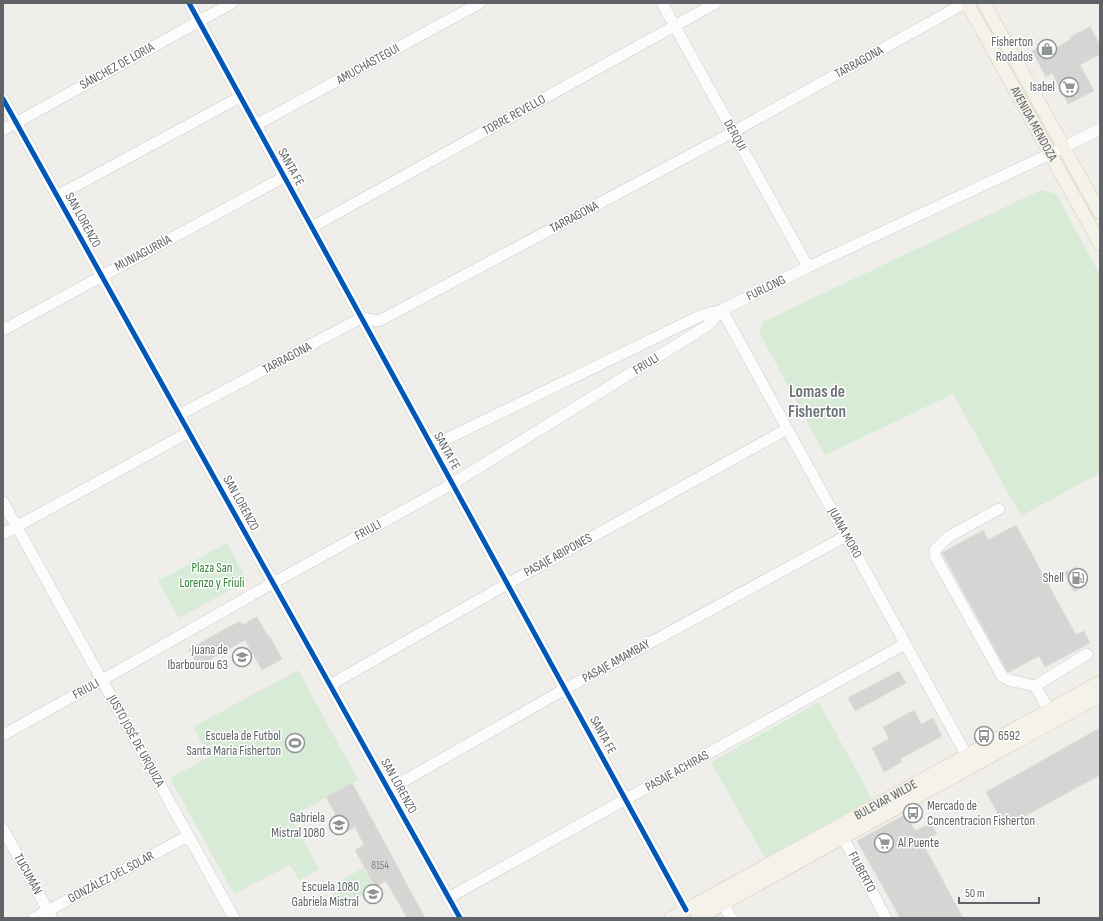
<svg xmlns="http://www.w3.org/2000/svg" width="1103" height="921" font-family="'Sofia Sans Condensed',sans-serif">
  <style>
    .green { fill: #d8ebd6 }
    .building { fill: #d6d5d3; stroke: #deddd9 }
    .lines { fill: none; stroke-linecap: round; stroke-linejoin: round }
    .minor-casing { stroke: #cbcccc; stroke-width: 12 }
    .major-casing { stroke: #d7ceb8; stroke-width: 14 }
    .minor { stroke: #fdfcfc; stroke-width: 11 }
    .major { stroke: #f4f2e9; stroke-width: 13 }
    .cycleway-casing { stroke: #fff; stroke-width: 8 }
    .cycleway { stroke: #0057b8; stroke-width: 5 }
    .labels { text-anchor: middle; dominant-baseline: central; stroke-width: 3; stroke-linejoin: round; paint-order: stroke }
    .number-label { font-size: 11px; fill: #7e8184 }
    .poi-label { font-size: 13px; fill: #5f6368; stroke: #fff; text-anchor: end }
    .street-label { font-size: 13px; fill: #5f6368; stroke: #fff }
    .park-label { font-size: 13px; fill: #348238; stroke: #fff }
    .district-label { font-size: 17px; font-weight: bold; fill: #70757a; stroke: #fff }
  </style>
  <rect width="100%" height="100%" fill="#efeeea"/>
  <path class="green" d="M1041,190L1056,194L1100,275V473L1021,516L953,394L825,455L759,332L763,322Z
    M227,543L247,581L179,618L158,581Z
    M298,670L358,780L291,817L319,869L299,880L290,865L234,894L170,778L209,757L193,727Z
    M819,702L872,799L765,858L711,762Z
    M363,868L375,889L340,908L329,887Z"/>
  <path class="building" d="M1090,27L1100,45V54L1080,65L1094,91L1068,104L1052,73L1046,77L1032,51L1053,40L1056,48L1071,39L1070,37Z
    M1016,525L1076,635L1084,631L1090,643L1045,667L1039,656L1009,672L1007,671L942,553L983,530L988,540Z
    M1076,567L1086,586L1074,592L1064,573Z
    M257,617L268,636L269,635L282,659L262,670L245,640L198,666L189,649L240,621L242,625Z
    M899,671L906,683L855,711L848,698Z
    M914,710L921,724L933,718L942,736L900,759L902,762L884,772L872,748L889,739L883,727Z
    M1100,728V775L1005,827L986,792Z
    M352,783L381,836L425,918H407L386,881L375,887L355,850L364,845L355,827L345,832L326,797Z
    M906,814L915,831L931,823L937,834L922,842L963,918H900L882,885L857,841Z"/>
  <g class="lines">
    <g class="minor-casing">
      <path id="minor" d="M189,3L686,910
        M662,3L808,267
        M3,99L460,918
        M256,125L480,3
        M3,130L232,3
        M57,196L240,97
        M312,227L716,3
        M722,310L967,756
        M3,330L284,177
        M179,415L361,318L379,321L733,132L965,3
        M432,446L702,315L722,310L808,267L1050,154L1100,129
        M3,502L234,918
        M999,509L948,537L935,550V556L1002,676L1009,680L1035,686L1049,710
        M3,534L189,432
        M330,685L507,584L787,429
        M1035,686L1087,654
        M3,735L102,680L273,583L452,484L707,326L722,310
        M388,790L565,689L846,536
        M3,829L52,918
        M839,830L886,918
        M719,896L731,918
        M448,898L905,644
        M34,918L188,836"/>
    </g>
    <g class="major-casing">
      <g id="major">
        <path id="s1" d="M967,3L1100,244"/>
        <path d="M984,3L1100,213"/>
        <path id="s2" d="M671,918L1100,682"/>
        <path d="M697,918L1100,696"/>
      </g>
    </g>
    <use href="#minor" class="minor"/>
    <use href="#major" class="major"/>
    <g class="cycleway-casing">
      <path id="cycleway" d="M189,3L686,910
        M3,99L460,918"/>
    </g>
    <use href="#cycleway" class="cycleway"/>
  </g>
  <defs>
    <g id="shop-ring" transform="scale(1)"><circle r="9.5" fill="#fff" stroke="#919496" stroke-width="1.5"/><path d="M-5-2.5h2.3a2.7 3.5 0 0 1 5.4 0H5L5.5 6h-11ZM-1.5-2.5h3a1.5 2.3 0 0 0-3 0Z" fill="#919496"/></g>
    <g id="supermarket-ring" transform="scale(1)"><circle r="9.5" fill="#fff" stroke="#919496" stroke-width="1.5"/><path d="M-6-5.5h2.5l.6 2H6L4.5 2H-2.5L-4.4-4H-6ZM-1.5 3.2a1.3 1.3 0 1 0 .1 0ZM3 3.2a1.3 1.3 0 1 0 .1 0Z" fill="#919496"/></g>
    <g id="fuel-ring" transform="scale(1)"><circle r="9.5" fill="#fff" stroke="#919496" stroke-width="1.5"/><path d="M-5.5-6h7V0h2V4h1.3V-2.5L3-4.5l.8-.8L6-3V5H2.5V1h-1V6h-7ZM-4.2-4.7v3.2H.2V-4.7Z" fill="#919496"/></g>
    <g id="school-ring" transform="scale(1)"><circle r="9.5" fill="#fff" stroke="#919496" stroke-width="1.5"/><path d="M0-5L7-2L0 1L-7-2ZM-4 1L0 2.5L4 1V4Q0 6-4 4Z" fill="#919496"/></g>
    <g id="bus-ring" transform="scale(1)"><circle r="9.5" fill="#fff" stroke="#919496" stroke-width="1.5"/><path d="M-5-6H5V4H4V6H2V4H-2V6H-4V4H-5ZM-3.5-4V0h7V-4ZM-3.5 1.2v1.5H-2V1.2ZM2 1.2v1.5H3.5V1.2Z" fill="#919496"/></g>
    <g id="stadium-ring" transform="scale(1)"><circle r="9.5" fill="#fff" stroke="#919496" stroke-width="1.5"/><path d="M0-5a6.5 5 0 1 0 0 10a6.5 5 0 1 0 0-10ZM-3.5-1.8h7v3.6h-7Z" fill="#919496"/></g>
  </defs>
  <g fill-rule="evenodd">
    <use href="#shop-ring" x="1047" y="49"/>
    <use href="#supermarket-ring" x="1069" y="87"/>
    <use href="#fuel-ring" x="1078" y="578"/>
    <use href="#school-ring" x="242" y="657"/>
    <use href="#bus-ring" x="984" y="736"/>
    <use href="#stadium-ring" x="295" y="743"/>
    <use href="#bus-ring" x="913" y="813"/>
    <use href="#school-ring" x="339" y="825"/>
    <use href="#supermarket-ring" x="884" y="843"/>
    <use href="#school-ring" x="373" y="894"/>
  </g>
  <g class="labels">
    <g class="number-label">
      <text x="380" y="865">8154</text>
    </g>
    <g class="poi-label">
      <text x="1033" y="42">Fisherton<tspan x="1033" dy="15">Rodados</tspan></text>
      <text x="1055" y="87">Isabel</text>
      <text x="1064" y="578">Shell</text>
      <text x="228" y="650">Juana de<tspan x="228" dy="15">Ibarbourou 63</tspan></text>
      <text x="281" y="736">Escuela de Futbol<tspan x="281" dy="15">Santa Maria Fisherton</tspan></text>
      <text x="998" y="736" text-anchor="start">6592</text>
      <text x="927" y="806" text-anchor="start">Mercado de<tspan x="927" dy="15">Concentracion Fisherton</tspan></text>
      <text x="325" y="818">Gabriela<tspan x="325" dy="15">Mistral 1080</tspan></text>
      <text x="898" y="843" text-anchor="start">Al Puente</text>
      <text x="359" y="887">Escuela 1080<tspan x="359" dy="15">Gabriela Mistral</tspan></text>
    </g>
    <g class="street-label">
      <text transform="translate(859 62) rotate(-29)">TARRAGONA</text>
      <text transform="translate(368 64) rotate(-29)">AMUCHÁSTEGUI</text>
      <text transform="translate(117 66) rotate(-29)">SÁNCHEZ DE LORIA</text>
      <text transform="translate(514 115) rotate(-29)">TORRE REVELLO</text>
      <text stroke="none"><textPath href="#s1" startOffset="138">AVENIDA MENDOZA</textPath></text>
      <text transform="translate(735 135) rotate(61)">DERQUI</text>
      <text transform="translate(291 167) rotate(61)">SANTA FE</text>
      <text transform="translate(574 217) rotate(-28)">TARRAGONA</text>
      <text transform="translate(83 220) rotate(61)">SAN LORENZO</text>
      <text transform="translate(143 253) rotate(-28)">MUNIAGURRÍA</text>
      <text transform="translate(766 288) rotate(-26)">FURLONG</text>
      <text transform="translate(287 358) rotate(-28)">TARRAGONA</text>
      <text transform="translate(646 364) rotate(-32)">FRIULI</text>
      <text transform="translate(447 451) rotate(61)">SANTA FE</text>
      <text transform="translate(241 503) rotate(61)">SAN LORENZO</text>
      <text transform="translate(368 530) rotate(-29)">FRIULI</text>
      <text transform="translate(845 533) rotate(61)">JUANA MORO</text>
      <text transform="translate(558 555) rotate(-29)">PASAJE ABIPONES</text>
      <text transform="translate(616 661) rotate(-29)">PASAJE AMAMBAY</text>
      <text transform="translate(86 689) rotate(-29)">FRIULI</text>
      <text transform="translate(603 735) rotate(61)">SANTA FE</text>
      <text transform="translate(136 741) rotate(61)">JUSTO JOSÉ DE URQUIZA</text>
      <text transform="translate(677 771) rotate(-29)">PASAJE ACHIRAS</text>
      <text transform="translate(399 786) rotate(61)">SAN LORENZO</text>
      <text stroke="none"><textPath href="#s2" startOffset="245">BULEVAR WILDE</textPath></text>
      <text transform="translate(862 872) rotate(62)">FILIBERTO</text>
      <text transform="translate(28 874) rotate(61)">TUCUMÁN</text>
      <text transform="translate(111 877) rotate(-28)">GONZÁLEZ DEL SOLAR</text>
    </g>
    <g class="park-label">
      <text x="212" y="568">Plaza San<tspan x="212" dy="15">Lorenzo y Friuli</tspan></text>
    </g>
    <g class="district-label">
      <text x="817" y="392">Lomas de<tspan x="817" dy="20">Fisherton</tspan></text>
    </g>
  </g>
  <rect width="1103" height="921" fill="none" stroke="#5f6368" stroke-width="8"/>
  <path d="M959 897v6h80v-6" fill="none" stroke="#5f6368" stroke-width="2"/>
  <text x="965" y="897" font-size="12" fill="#5f6368" stroke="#ffffff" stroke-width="3" paint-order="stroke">50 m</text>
</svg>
